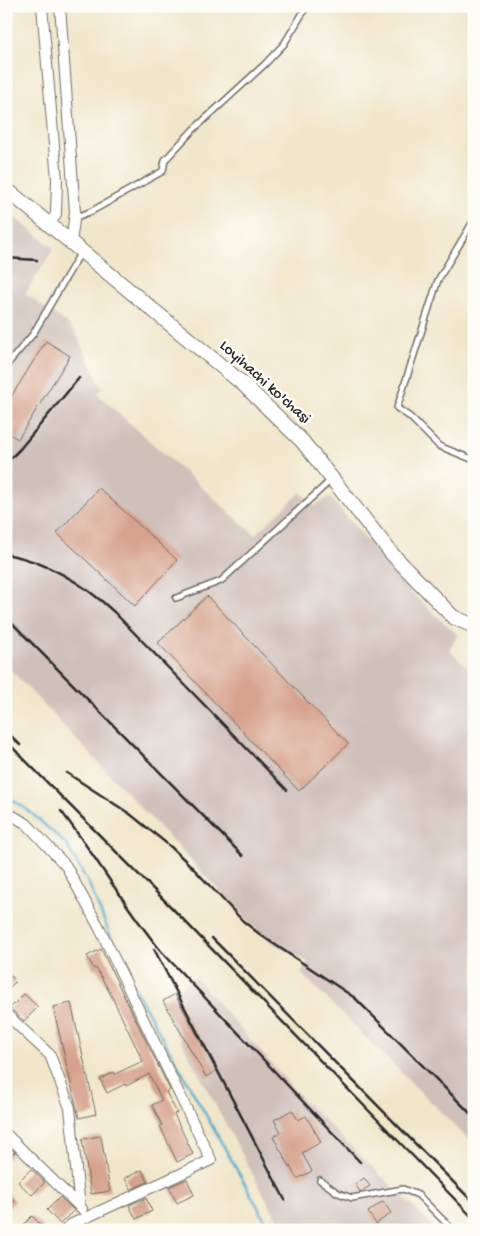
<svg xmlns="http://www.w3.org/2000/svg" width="480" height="1236" font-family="'Gochi Hand',sans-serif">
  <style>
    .industrial { fill: #cfc0ba }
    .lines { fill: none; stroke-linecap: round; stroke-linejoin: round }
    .stream { stroke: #4da9cb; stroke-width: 2.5 }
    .building { fill: #d6a28d }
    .service-casing { stroke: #706c63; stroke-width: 8 }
    .minor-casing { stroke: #706c63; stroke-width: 12 }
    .tertiary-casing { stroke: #706c63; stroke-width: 16 }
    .service { stroke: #fff; stroke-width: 5 }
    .minor { stroke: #fff; stroke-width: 10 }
    .tertiary { stroke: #fff; stroke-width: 14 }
    .rail { stroke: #2b2b2b; stroke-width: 2.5 }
    .labels { text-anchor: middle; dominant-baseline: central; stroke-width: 5; stroke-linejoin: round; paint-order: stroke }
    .street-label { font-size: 16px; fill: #2b2b2b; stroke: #fdfcf7 }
  </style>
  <rect width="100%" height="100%" fill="#fdfcf7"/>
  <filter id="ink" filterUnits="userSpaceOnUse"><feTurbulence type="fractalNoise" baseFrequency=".02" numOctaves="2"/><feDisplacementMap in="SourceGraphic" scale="10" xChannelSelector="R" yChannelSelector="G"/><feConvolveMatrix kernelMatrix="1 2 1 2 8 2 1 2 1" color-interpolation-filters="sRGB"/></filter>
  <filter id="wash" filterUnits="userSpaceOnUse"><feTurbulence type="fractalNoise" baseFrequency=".0096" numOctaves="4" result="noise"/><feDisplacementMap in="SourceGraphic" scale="20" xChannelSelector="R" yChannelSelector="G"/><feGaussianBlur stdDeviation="1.12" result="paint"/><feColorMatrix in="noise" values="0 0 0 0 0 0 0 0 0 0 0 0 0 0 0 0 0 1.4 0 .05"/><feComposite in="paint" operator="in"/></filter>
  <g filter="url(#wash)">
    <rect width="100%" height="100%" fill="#f0e6ca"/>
    <path class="industrial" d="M6,211L54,248L25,294L64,321L76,333L102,389L97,394L255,535L301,492L314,506L330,497L410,592L458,635L449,650L474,673V1145L301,973L308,962L271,942L252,925L6,665Z
      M196,978L302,1099L437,1230H348L344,1226L339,1230H283L159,1000Z"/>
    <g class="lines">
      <path class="stream" d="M6,796L29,811L66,844L89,884L120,959
        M131,982L263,1216L269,1230"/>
    </g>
    <g id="blocks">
      <path class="building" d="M46,341L70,356L18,439L6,432V405Z
        M99,488L177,560L135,606L57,533Z
        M207,596L348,744L299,791L158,643Z
        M101,949L170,1090L166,1092L177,1113L174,1114L193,1154L177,1162L160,1126L162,1125L152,1105L162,1100L149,1074L126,1086L125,1084L107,1093L100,1079L114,1072L115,1074L143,1061L109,991L96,968L94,969L87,956Z
        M6,971L16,981L6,991Z
        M24,994L38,1007L24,1021L10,1008Z
        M175,994L216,1071L206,1077L163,1001Z
        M71,1003L96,1114L79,1118L53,1007Z
        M292,1110L298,1120L306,1116L321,1142L302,1153L312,1171L297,1179L273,1137L281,1132L274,1120Z
        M101,1136L110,1191L91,1194L82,1139Z
        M6,1144L15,1152L6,1160Z
        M31,1169L45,1182L32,1195L18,1182Z
        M142,1170L148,1182L131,1189L125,1178Z
        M364,1178L370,1186L360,1192L355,1184Z
        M187,1179L194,1195L177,1203L169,1187Z
        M6,1191L15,1201L6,1210Z
        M60,1197L74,1210L60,1224L47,1210Z
        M146,1198L152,1211L136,1219L129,1205Z
        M383,1201L391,1213L376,1224L368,1212Z
        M32,1216L46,1230H18Z"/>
    </g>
  </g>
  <g filter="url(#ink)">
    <use href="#blocks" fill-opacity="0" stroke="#706c63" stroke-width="1"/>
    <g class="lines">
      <g class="service-casing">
        <path id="service" d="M74,218L92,211L163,171L165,160L193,130L264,65L284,44L307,6
          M474,220L438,280L397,408L410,417L439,446L474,460
          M6,366L33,334L81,252
          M176,598L221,581L331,480
          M320,1180L338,1193L352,1198L403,1189L418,1195L453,1230"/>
      </g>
      <g class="minor-casing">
        <path id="minor" d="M42,6L57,180L56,214L50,225
          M60,6L75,212L71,243
          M6,812L27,824L66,866L100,929L211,1160L72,1224L65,1230
          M6,1014L50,1055L70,1108L80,1208
          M6,1134L82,1209"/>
      </g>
      <g class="tertiary-casing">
        <path id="tertiary" d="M6,189L243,384L302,441L392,554L453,617L474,626"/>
      </g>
      <use href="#service" class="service"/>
      <use href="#minor" class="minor"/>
      <use href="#tertiary" class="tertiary"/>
      <path class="rail" d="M6,258L37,260
        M6,463L20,449L79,378
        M6,554C47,562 84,584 114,612L287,790
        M6,617L243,856
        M6,731L20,745
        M6,741L172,908L474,1219
        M67,773L130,814L171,847L191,866L243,921L262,936L355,998L474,1117
        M61,811C96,856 124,906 161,951L360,1162
        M212,938L474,1203
        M154,949L285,1200"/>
    </g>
  </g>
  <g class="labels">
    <g class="street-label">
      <text transform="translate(264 383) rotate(42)">Loyihachi ko'chasi</text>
    </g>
  </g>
  <rect width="480" height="1236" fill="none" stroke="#fdfcf7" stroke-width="25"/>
</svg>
